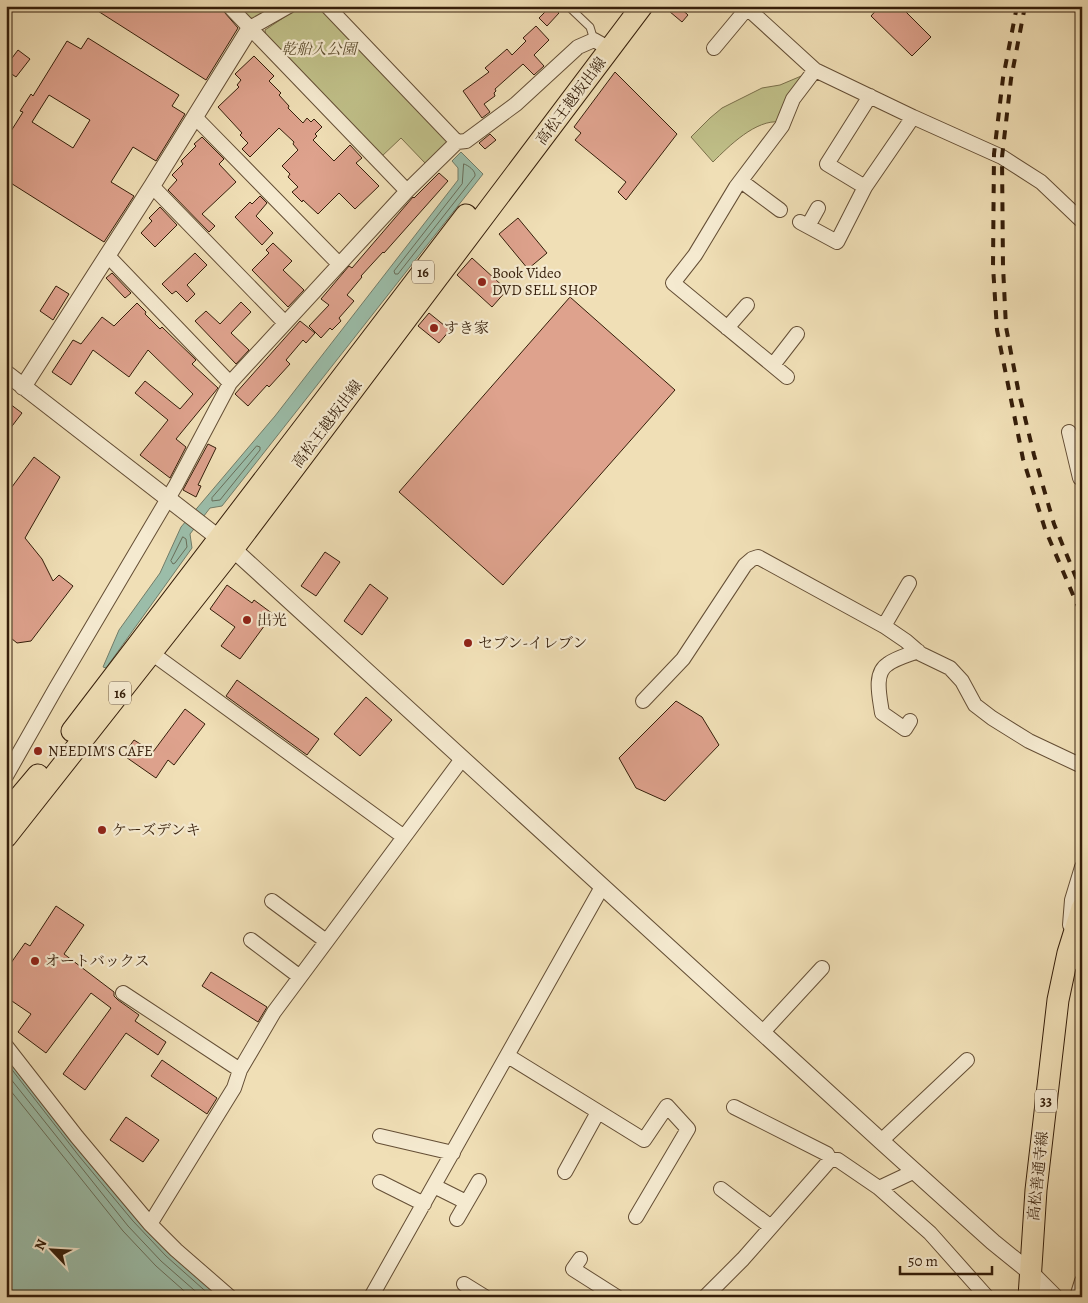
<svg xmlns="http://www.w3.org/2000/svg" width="1088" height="1303" font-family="Alegreya,'Noto Serif JP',serif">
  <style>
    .green { fill: #c0c089; stroke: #7a6f4a }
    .water { fill: #9bbda9; stroke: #727d69 }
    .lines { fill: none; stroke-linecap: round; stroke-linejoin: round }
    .shore { stroke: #686e5a; stroke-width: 1 }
    .building { fill: #dea28d; stroke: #351e0a; fill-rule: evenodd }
    .service-casing { stroke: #644e35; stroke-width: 9 }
    .minor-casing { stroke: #644e35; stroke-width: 16 }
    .tertiary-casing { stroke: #644e35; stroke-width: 18 }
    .primary-casing { stroke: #351e0a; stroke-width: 23 }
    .service { stroke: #f5ead0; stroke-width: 7 }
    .minor { stroke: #f5ead0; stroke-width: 14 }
    .tertiary { stroke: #f5ead0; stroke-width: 16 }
    .primary { stroke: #f0dfb6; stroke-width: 21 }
    .rail { stroke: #351e0a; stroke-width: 4; stroke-dasharray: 9 9; stroke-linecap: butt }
    .poi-dot { fill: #8f2418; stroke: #f5ead0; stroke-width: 2 }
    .labels { text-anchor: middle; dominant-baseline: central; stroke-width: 4.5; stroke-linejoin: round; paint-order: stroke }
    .shield { fill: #f5ead0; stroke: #6f5b45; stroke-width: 1 }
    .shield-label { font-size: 14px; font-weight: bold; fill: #351e0a }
    .park-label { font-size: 15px; font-style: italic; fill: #5f4f30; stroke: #f5ead0 }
    .street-label { font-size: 15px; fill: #351e0a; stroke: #f5ead0 }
    .poi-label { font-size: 15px; fill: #351e0a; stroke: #f5ead0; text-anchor: start }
  </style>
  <rect width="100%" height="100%" fill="#f0dfb6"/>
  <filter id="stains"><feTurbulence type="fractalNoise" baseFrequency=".004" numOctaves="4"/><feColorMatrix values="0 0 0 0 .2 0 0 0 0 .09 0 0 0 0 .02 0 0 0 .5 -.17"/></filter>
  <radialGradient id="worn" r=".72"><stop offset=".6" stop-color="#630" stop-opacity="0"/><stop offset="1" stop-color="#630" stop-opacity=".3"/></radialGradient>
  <path class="green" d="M235,6H275L255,19L246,17Z
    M301,6H320L449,141L425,163L401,138L381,157L266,39L265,30Z
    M806,74L780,122C756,119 729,146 713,162L691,137L710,118L722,108L762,88L780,85Z"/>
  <path class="water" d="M461,152L483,174L222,506L210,508L190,534L192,548L106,668L103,667L119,630L160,573L181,527L275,416L458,180V168L452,161Z
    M6,1054L219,1297H6Z"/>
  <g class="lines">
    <path class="shore" d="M464,164C468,165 476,171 475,176L398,274H395L394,271L462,184Z
      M257,446L260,447V450L220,500L212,501V498Z
      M183,537L186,539L187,547L175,563L173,564L171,561Z
      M6,1062L79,1156L133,1221L166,1256L212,1297
      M6,1073L128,1226L161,1261L202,1297
      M6,1085L123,1231L156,1266L191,1297"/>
  </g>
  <path class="building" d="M90,6H219L238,28L206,80Z
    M551,6L559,13L547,26L539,18Z
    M663,6H678L688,15L682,22Z
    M880,6H900L931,37L912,56L871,16Z
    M536,26L549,40L534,55L544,66L534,75L523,64L495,89L496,91L494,93L495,96L484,104L490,112L482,118L463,91L489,72L485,68L507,49L512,55L526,41L523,38Z
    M88,38L179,95L172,106L185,114L156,161L133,147L111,182L134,196L104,242L6,180V139L23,112L20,111L31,94L33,96L67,41L81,49ZM49,95L90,120L73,148L32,122Z
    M18,50L30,59L16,77L6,70V66Z
    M254,56L274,76L269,81L281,93L279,95L289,106L288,108L303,123L307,118L311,122L314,119L322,127L315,134L317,136L313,140L334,161L350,145L362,158L356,163L379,186L355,209L339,193L318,214L303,200L302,202L292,192L298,187L288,177L290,174L282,166L298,150L293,144L294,142L279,128L250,157L242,149L248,143L240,135L242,133L218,107L239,87L237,85L241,80L235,74Z
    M615,72L677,134L626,200L618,192L626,182L575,140L581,133L574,127Z
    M490,134L496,140L485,149L479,143Z
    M202,137L224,159L219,164L236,182L202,214L215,226L209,232L168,190L177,180L172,175L183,164L181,161L196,146L194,144Z
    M439,173L448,181L384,253L383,252L361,276L362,277L347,295L354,301L339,318L341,321L332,330L330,328L321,338L309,326L329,305L321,299L349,266L352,268L413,197L414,198Z
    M260,196L267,203L256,216L273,233L262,245L235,217L250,202L252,204Z
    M160,207L177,225L155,247L141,233L152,221L149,218Z
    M518,218L547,253L528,269L499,234Z
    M273,243L292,261L283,270L304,290L288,307L252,270L269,253L266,250Z
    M195,253L207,265L187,285L195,294L187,302L176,291L172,294L162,284Z
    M472,258L507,290L492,307L457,275Z
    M112,273L131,293L125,298L106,278Z
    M56,286L69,294L53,320L40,311Z
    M570,297L675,390L503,585L399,492Z
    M241,302L251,312L231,333L249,350L236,364L195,321L206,311L220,324Z
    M137,303L146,312L145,314L160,329L162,327L196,360L192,364L218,388L176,439L186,447L170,478L140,455L168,420L135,393L145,381L180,409L193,394L148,350L129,377L93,350L71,385L52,372L73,340L81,344L102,317L114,326Z
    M429,313L450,330L439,343L418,326Z
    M300,321L315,333L306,343L303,340L286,360L290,364L269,387L267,385L248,406L235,394Z
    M6,401L22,413L6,434Z
    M208,444L216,448L198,485L201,486L196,497L183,490Z
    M34,457L60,477L25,538L42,559L53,581L59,575L73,586L31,641L17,643L6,634V495Z
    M325,552L340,562L316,596L301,586Z
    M370,584L388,598L362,635L344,621Z
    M227,585L252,603L254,600L273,614L240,659L221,646L235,627L210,609Z
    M237,680L319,739L307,755L226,696Z
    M366,697L392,720L360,756L334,734Z
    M676,701L702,717L719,745L665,801L636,788L619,758Z
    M185,709L205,724L174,765L168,760L156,778L123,755L134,740L153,752Z
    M56,906L84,925L64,954L114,992V996L118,1000L139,1015L135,1021L166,1042L158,1055L126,1033L85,1090L63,1074L111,1008L91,993L46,1053L18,1032L31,1014L6,997V970L25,943L30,946Z
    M211,972L267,1007L258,1022L202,986Z
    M162,1060L217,1098L207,1114L151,1076Z
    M126,1117L159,1140L143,1162L110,1140Z"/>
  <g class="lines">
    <g class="service-casing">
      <path id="service" d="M568,6L590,27L594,40"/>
    </g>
    <g class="minor-casing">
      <path id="minor" d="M229,6L407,191
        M327,6L457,142
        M745,6L815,70L913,117L1002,157L1041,182L1082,221
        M250,28L289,6
        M714,48L749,6
        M195,117L339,264
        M741,181L780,210
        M152,186L285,323
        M865,187L827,164L870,96
        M800,222L837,242L865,187L913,117
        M808,226L818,208
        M107,255L230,383
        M727,328L747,305
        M773,365L797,334
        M787,377L673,283L695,255L736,187L782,126L793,99L815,70
        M1069,432L1080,478L1082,477
        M884,626L909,583
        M146,649L404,837
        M643,701L683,659L745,565L752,559L758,557L884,626L906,641L921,654L950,668L962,681L975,705L992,718L1029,741L1082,766
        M910,721L905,729L882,713C880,698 873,673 888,664C896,658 908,655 918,651
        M6,776L56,688L176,485L230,383L407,191L457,142L466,141L516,104L578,47L594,40L610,49
        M272,901L326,941
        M1070,925L1072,900L1082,867
        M251,940L300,977
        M1077,962L1082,955
        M123,993L240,1070
        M762,1033L822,968
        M6,1046L77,1137L150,1224L176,1250L230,1297
        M508,1056L644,1140L667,1106L688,1129L636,1217
        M734,1107L827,1154L830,1160
        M380,1136L453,1153
        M881,1141L967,1060
        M565,1172L598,1112
        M380,1182L424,1204
        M434,1186L466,1202
        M879,1188L915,1171
        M721,1189L771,1227
        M457,1219L479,1181
        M150,1224L234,1088L240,1070L274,1012L462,759
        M580,1259L573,1269L617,1297
        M464,1284L485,1297
        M371,1297L602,887
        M705,1297L743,1259L830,1160H838L879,1188L930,1233L987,1297
        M1077,1297L1082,1281"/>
    </g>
    <g class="tertiary-casing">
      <path id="tertiary" d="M6,373L233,549L881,1141L993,1242L1030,1272L1055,1297
        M23,387L152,186L250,28"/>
    </g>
    <g class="primary-casing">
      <path id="primary" d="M72,731L466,215
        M6,813L38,775
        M6,837L233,549L642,6
        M1029,1297L1036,1190L1058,1000L1068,953L1082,908"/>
    </g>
    <use href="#service" class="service"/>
    <use href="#minor" class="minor"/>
    <use href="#tertiary" class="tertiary"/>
    <use href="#primary" class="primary"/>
    <path class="rail" d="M1017,6L1003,78L994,154L993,266L997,330L1023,459L1045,529L1082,616
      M1025,6L1011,79L1002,157L1003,266L1006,327L1018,389L1034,455L1054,524L1082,592"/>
  </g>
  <g class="poi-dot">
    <circle cx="482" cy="282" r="5"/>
    <circle cx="434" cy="328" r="5"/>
    <circle cx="247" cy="620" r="5"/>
    <circle cx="468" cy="643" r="5"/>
    <circle cx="38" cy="751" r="5"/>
    <circle cx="102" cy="830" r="5"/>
    <circle cx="35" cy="961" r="5"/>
  </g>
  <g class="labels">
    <g class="shield">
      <rect x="412" y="260.5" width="22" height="23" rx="4"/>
      <rect x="109" y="681.5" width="22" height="23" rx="4"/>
      <rect x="1035" y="1089.5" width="22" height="23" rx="4"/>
    </g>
    <g class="shield-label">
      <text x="423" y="272">16</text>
      <text x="120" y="693">16</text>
      <text x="1046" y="1101">33</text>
    </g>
    <g class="park-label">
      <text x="319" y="49">乾船入公園</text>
    </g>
    <g class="street-label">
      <text transform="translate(571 101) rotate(-53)">高松王越坂出線</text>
      <text transform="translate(327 424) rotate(-53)">高松王越坂出線</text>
      <text transform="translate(1038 1176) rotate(-84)">高松善通寺線</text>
    </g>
    <g class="poi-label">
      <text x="492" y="273">Book Video<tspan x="492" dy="17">DVD SELL SHOP</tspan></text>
      <text x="444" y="328">すき家</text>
      <text x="257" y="620">出光</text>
      <text x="478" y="643">セブン-イレブン</text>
      <text x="48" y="751">NEEDIM'S CAFE</text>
      <text x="112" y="830">ケーズデンキ</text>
      <text x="45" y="961">オートバックス</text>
    </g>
  </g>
  <rect width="1088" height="1303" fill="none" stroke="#f0dfb6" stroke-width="25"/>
  <rect x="8" y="8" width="1073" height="1288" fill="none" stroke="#351e0a" stroke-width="2.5"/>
  <rect x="12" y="12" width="1063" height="1278" fill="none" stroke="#351e0a"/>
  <g transform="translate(52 1250) rotate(295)" stroke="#f5ead0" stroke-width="4" paint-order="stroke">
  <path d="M0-4L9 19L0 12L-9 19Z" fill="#351e0a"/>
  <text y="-8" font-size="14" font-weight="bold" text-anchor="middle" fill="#351e0a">N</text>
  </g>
  <path d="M900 1266v8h92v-8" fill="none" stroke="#351e0a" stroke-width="2.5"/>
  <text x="908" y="1266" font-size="15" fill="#351e0a" stroke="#f5ead0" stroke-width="4" paint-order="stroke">50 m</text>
  <rect width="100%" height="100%" filter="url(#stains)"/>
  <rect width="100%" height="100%" fill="url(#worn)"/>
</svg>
